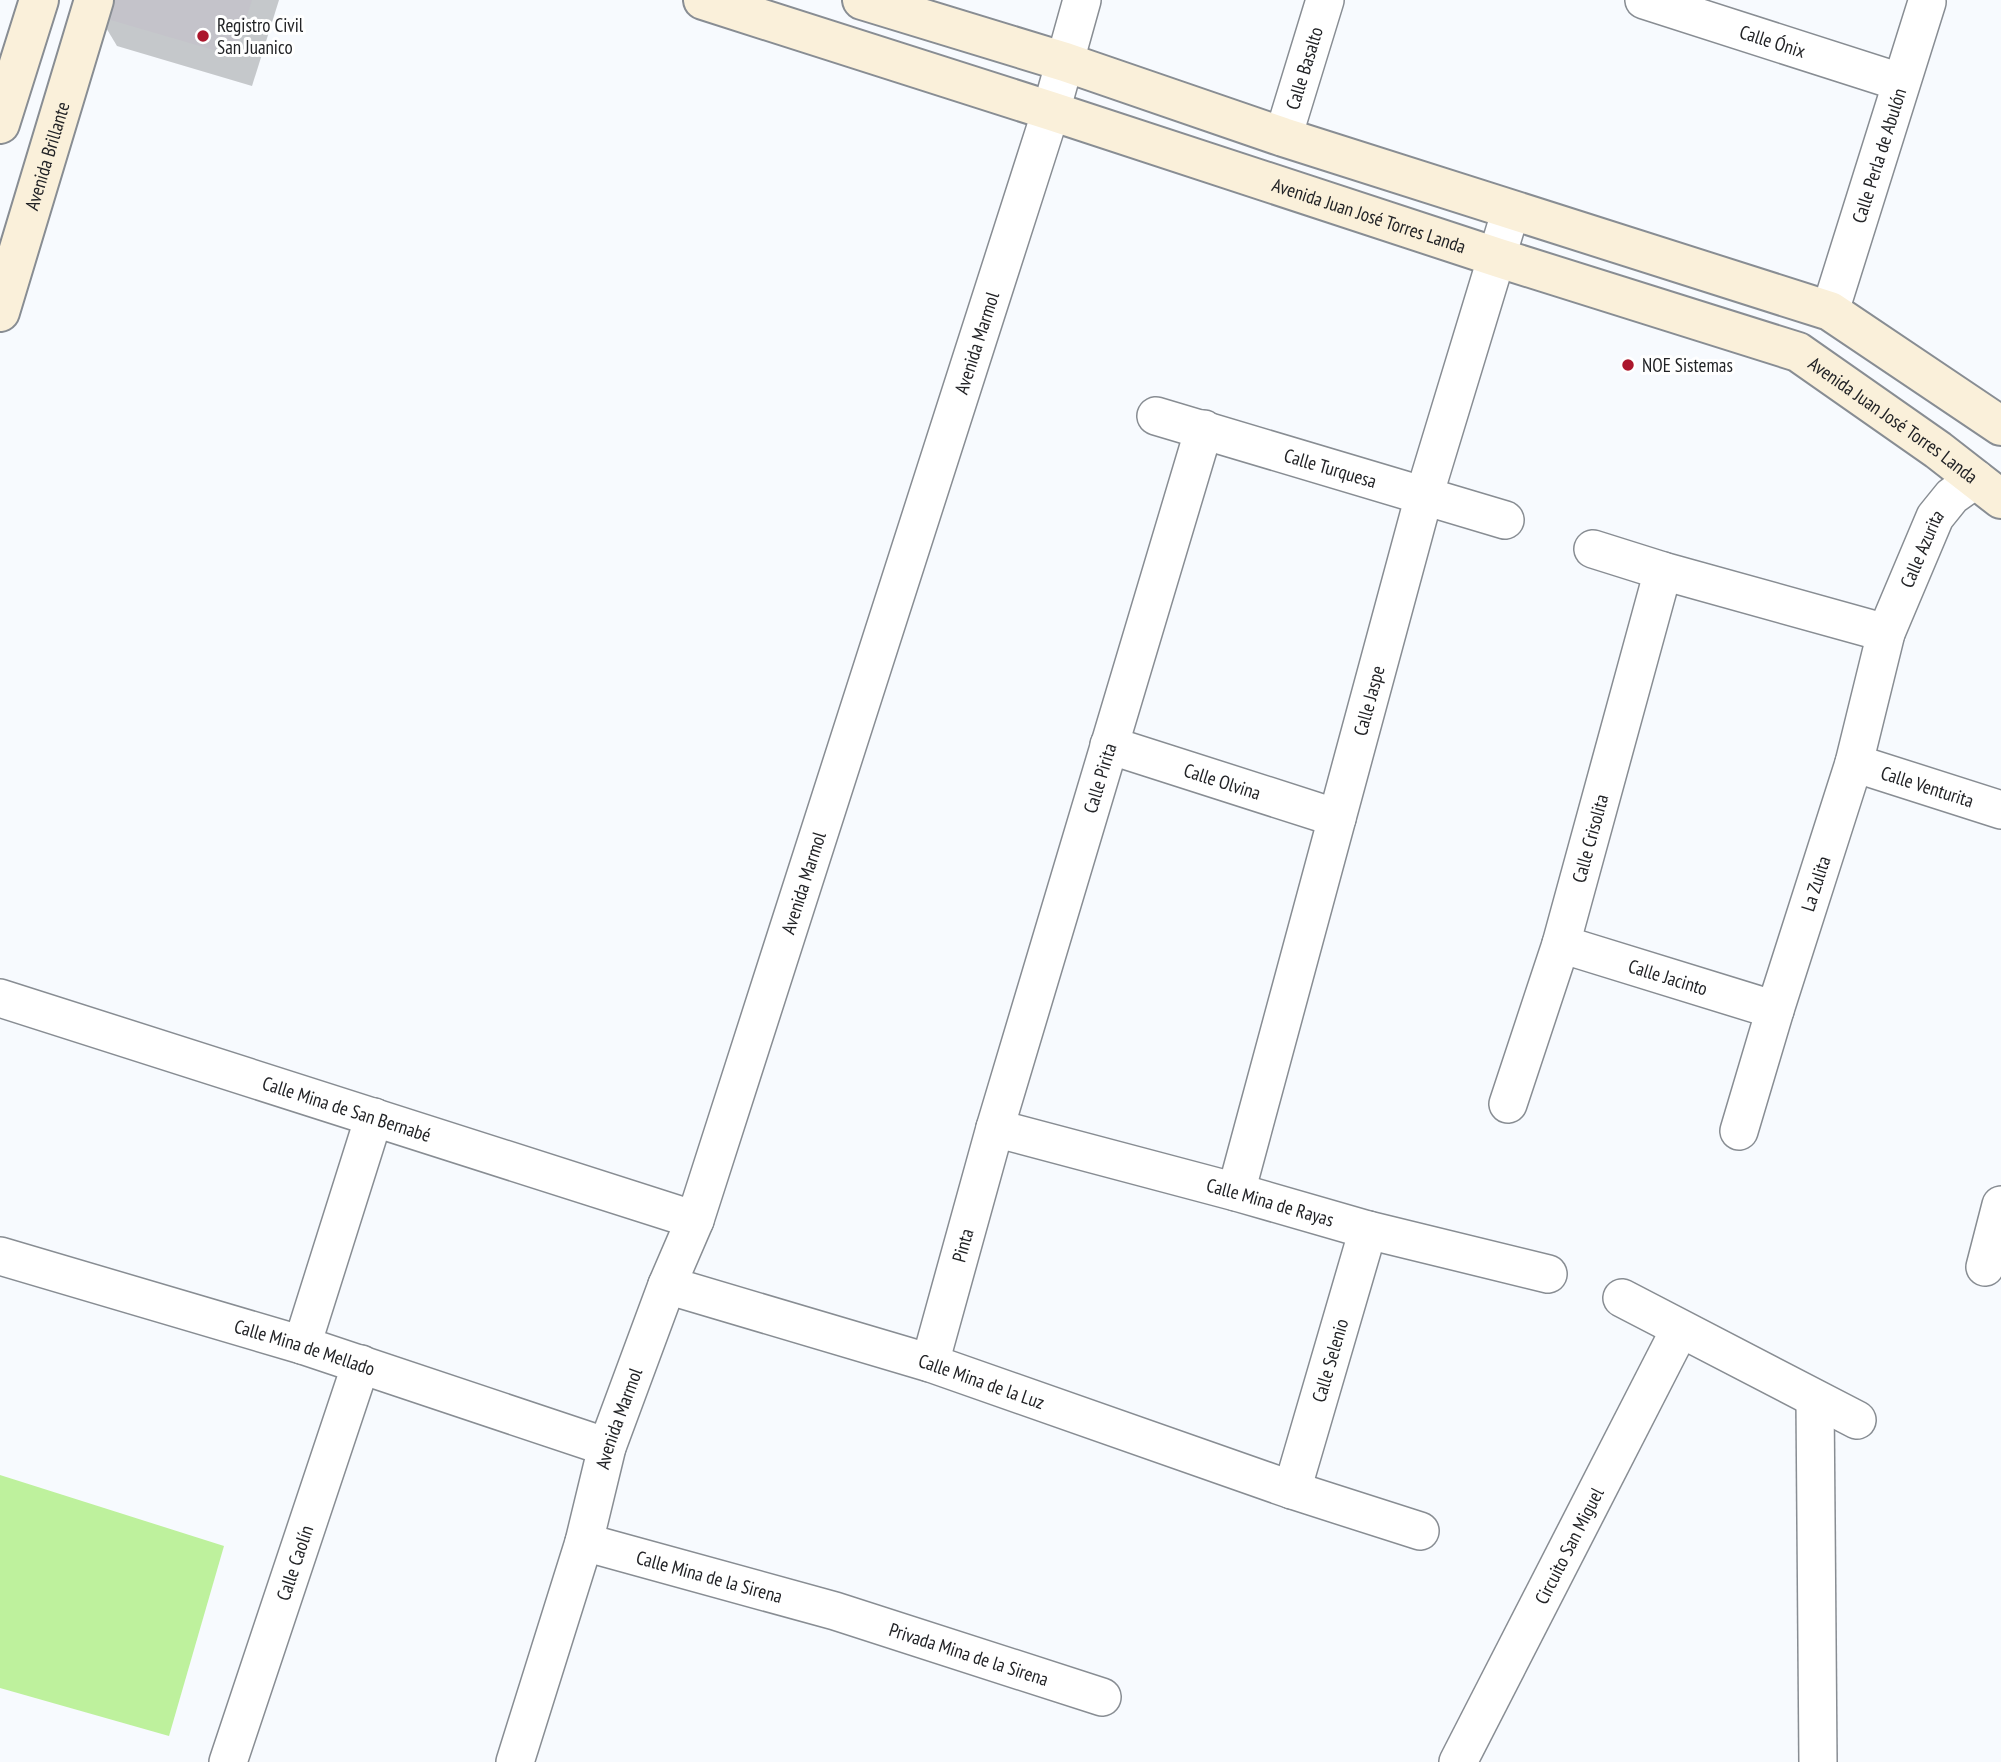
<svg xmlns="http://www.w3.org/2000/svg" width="2001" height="1762" font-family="'PT Sans Narrow',sans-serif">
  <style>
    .green { fill: #bef19d }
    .shadow { fill: #0003 }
    .building { fill: #c4c3ca }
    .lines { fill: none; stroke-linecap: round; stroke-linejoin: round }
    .street-casing { stroke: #888d93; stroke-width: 40 }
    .secondary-casing { stroke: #888d93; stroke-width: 42 }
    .street { stroke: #fff; stroke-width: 37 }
    .secondary { stroke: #faf0da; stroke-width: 38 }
    .poi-dot { fill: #ab162c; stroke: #fff; stroke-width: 2.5 }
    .labels { text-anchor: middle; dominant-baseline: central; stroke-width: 6; stroke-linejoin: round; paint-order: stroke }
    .poi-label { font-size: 19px; fill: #222326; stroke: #fff; text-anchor: start }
    .street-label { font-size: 19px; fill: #222326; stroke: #fff }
  </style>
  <rect width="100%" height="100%" fill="#f7fafe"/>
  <path class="green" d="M0,1475L224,1546L169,1736L0,1688Z"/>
  <path class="shadow" d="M104,0H279L252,86L117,46L99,16Z"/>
  <path class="building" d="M102,0H252L234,56L97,16Z"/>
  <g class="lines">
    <g class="street-casing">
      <g id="street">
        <path id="s1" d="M1644,0L1900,82"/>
        <path id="s2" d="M1283,137L1325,0"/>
        <path id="s3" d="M1830,311L1927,2"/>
        <path id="s4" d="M1156,416L1505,520"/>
        <path d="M1593,549L1663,571L1886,633"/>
        <path id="s5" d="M1109,745L1337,818"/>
        <path id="s6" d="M1854,763L2001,810"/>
        <path id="s7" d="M1561,944L1775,1010"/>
        <path id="s8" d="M0,998L695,1220"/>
        <path id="s9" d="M1508,1104L1561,944L1663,571"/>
        <path id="s10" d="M995,1128L1236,1192L1368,1230L1548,1274"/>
        <path id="s11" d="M1739,1131L1775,1010L1854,763L1886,633L1935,517L1952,496L1976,479"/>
        <path id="s12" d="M1236,1192L1424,496L1511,210"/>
        <path id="s13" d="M0,1256L302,1345L607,1447"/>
        <path d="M1985,1267L2001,1205"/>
        <path id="s14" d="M667,1285L930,1363L1292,1490L1420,1531"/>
        <path d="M1622,1298L1857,1420"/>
        <path d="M302,1345L374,1117"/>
        <path id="s15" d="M930,1363L995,1128L1204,429"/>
        <path d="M1815,1399L1818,1762"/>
        <path id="s16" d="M1292,1490L1368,1230"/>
        <path id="s17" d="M584,1542L835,1611L1102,1697"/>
        <path id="s18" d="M228,1762L361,1364"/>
        <path id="s19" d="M515,1762L584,1542L607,1447L667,1285L695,1220L1051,111L1082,0"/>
        <path id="s20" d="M1458,1762L1680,1329"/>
      </g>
    </g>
    <g class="secondary-casing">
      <g id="secondary">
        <path id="s21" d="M703,0L1051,111L1499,258L1798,352L1938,450L2001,499"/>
        <path d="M862,0L1065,62L1283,137L1830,311L2001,426"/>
        <path d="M0,124L39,0"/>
        <path id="s22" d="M0,312L94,0"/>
      </g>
    </g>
    <use href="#street" class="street"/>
    <use href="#secondary" class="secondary"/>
  </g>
  <g class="poi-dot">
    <circle cx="203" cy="36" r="7"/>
    <circle cx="1628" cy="365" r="7"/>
  </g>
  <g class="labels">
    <g class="poi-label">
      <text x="217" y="25">Registro Civil<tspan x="217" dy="22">San Juanico</tspan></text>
      <text x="1642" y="365">NOE Sistemas</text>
    </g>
    <g class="street-label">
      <text stroke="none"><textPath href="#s1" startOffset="135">Calle Ónix</textPath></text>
      <text stroke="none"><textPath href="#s2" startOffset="72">Calle Basalto</textPath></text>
      <text stroke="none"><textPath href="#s22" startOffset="163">Avenida Brillante</textPath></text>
      <text stroke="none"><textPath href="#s3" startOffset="163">Calle Perla de Abulón</textPath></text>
      <text stroke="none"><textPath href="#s21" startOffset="700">Avenida Juan José Torres Landa</textPath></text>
      <text stroke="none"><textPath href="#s19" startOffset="1493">Avenida Marmol</textPath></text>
      <text stroke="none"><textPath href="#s21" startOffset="1267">Avenida Juan José Torres Landa</textPath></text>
      <text stroke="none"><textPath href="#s4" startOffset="182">Calle Turquesa</textPath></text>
      <text stroke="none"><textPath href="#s11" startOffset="611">Calle Azurita</textPath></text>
      <text stroke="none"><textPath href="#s12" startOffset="509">Calle Jaspe</textPath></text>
      <text stroke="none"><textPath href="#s15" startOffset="609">Calle Pirita</textPath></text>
      <text stroke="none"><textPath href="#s5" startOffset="119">Calle Olvina</textPath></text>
      <text stroke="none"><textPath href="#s6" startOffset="77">Calle Venturita</textPath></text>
      <text stroke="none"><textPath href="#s9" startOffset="278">Calle Crisolita</textPath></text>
      <text stroke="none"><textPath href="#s19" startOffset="926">Avenida Marmol</textPath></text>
      <text stroke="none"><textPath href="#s11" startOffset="259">La Zulita</textPath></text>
      <text stroke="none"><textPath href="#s7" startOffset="112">Calle Jacinto</textPath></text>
      <text stroke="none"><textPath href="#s8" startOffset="364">Calle Mina de San Bernabé</textPath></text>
      <text stroke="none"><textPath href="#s10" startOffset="285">Calle Mina de Rayas</textPath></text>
      <text stroke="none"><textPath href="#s15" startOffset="122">Pinta</textPath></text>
      <text stroke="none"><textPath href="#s13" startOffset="318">Calle Mina de Mellado</textPath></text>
      <text stroke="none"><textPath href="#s16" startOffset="135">Calle Selenio</textPath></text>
      <text stroke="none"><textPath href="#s14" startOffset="329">Calle Mina de la Luz</textPath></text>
      <text stroke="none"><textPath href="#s19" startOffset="359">Avenida Marmol</textPath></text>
      <text stroke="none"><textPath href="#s20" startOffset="243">Circuito San Miguel</textPath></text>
      <text stroke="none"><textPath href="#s18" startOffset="210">Calle Caolín</textPath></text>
      <text stroke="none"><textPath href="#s17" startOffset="130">Calle Mina de la Sirena</textPath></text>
      <text stroke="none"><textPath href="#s17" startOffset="401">Privada Mina de la Sirena</textPath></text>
    </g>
  </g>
</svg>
